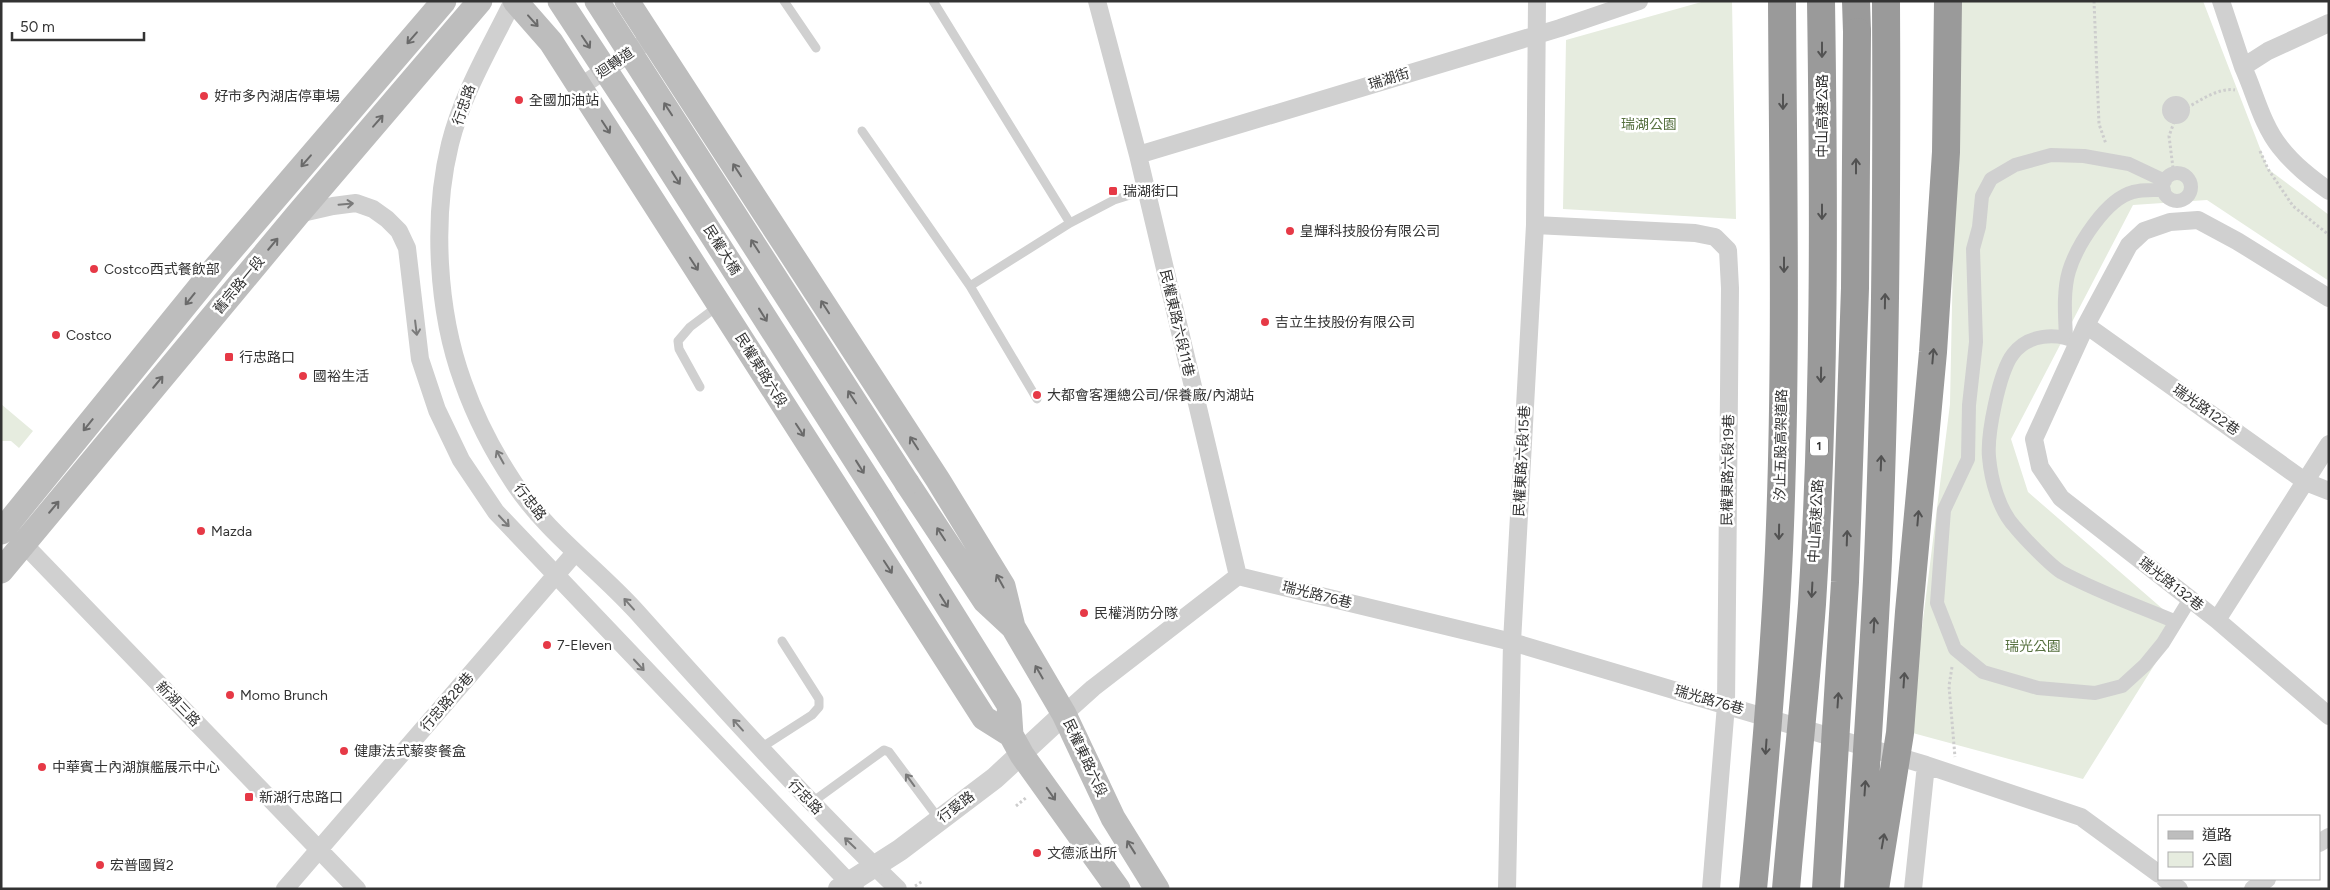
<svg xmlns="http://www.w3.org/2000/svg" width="2330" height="890" font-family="Figtree,'Noto Sans TC',sans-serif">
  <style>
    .green { fill: #e6ecdf }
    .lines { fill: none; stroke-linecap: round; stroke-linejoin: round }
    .path { stroke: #cdcdcd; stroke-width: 3; stroke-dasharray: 2.5 2.5; stroke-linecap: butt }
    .service { stroke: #d0d0d0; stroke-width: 9 }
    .pedestrian { stroke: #d0d0d0; stroke-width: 14 }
    .minor { stroke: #d0d0d0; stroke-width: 18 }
    .tertiary { stroke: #d0d0d0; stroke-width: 22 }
    .secondary { stroke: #bdbdbd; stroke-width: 25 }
    .motorway { stroke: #9a9a9a; stroke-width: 28 }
    .secondary-bridge { stroke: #bdbdbd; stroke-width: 25 }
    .motorway-bridge { stroke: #9a9a9a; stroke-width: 28 }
    .oneway { stroke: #6a6a6a }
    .oneway2 { stroke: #525252 }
    .oneway3 { stroke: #7a7a7a }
    .poi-dot { fill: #e63946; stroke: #fff; stroke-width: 2 }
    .labels { text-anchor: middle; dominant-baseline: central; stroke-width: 5; stroke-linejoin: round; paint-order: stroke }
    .shield { fill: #fff; stroke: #707070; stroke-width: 1 }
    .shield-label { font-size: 12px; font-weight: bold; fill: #333 }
    .street-label { font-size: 14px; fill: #333; stroke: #fff }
    .poi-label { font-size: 14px; fill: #333; stroke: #fff; text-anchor: start }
    .park-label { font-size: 14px; fill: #56703f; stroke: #fff }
  </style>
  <rect width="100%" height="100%" fill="#fff"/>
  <path class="green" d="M1705,1H1732L1736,219L1563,209L1566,40Z
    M1955,1H2203L2268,169L2329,215V281L2207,200L2133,205L2011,439L2028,492L2180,624L2083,779L1909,732L1950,404L1956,113Z
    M1,404L33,431L19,448L11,441H1Z"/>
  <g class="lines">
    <path class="path" d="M2094,1L2099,124L2106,144
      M2183,110C2198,102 2218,87 2235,90
      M2260,151L2268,169L2293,206L2329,235
      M2173,168L2169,136L2176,117
      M1952,667L1949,686L1955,757
      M1016,806L1027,797
      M915,886L923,881"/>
    <path class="service" d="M784,1L816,48
      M933,1L1070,223
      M862,131L970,286L1037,399
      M970,286L1070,223L1114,200L1146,190
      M700,387L679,349L678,341L690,327L718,306
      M759,749L812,715L819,707V699L782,641
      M811,803L884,750L889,752L939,819"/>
    <path class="pedestrian" d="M2169 110a7 7 0 1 1 14 0a7 7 0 1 1-14 0Z
      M2163 187a14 14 0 1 1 28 0a14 14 0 1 1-28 0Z
      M2165,181L2129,164L2084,156L2051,155L2015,165L1991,179L1982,196L1979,227L1973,249L1976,342L1969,405L1968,459L1944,510L1937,603L1955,649L1983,672L2038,688L2095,693L2122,686L2145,665L2163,643L2190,599
      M2066,337C2065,316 2063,291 2069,271C2077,245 2106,199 2133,192C2142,189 2154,190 2164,190
      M2078,343C2057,332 2028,334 2013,354C1999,372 1987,435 1989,457C1991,480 1999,510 2015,527C2024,538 2050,565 2061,572C2098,592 2138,606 2176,622"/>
    <path class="minor" d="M513,1C490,48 463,92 450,144C432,217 437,311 463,382C475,416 494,453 514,483C547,533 596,567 636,611C721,706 806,800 898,889
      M1097,1L1138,155L1238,576
      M2221,1L2243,67
      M2329,23L2268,51L2243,67C2255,93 2262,125 2280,147C2294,165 2311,178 2329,191
      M580,87L640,46
      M1138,155L1560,28L1639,1
      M298,214L333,206L356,203L373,209L387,219L399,231L407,248L420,359L437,410L461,460L496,512L855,889
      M1535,225L1695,233L1715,237L1728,250L1730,288L1726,705L1711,889
      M2329,298L2237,241L2198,220L2170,222L2144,231L2129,245L2086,325L2034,439L2040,467L2061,498L2217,620L2329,716
      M2086,325L2306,482L2329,491
      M17,537L357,889
      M1238,576L1512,642L1926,765L2081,817L2159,874
      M2217,620L2329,444
      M1064,714L1093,688L1238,576
      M2319,843L2329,837
      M2165,879L2179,889
      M285,889L574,554
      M1507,889L1512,642L1535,225L1537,1
      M1913,889L1926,765
      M2253,889L2267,879"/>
    <path class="tertiary" d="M839,889L900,850L995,778L1064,714"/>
    <path class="secondary" d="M515,1L551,42L984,718L1011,735L1022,755L1118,889
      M627,1L938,480L1003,586L1013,627
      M907,483L985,601L1013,627L1064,714L1113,818L1157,889
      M881,500L1009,705L1011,735
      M1,532L217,266L444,1
      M1,571L298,214L480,1"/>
    <path class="motorway" d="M1856,1L1857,32"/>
    <path class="secondary-bridge" d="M560,1L650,138L881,500
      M597,1L907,483"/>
    <path class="motorway-bridge" d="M1753,889C1764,776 1774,663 1779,550C1787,367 1783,184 1782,1
      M1786,889C1794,794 1805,699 1812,604C1825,404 1824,202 1821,1
      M1826,889L1845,582L1855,288L1857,32
      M1858,889C1865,779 1873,669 1878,559C1886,373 1887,187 1886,1
      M1875,889L1900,733L1909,612L1933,352L1946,152L1948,1"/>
  </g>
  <defs><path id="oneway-shaft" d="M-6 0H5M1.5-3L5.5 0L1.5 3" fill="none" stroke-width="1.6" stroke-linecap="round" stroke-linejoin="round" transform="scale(1.25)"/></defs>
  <g class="oneway">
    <use href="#oneway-shaft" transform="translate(533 21) rotate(48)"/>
    <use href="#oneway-shaft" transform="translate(412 38) rotate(131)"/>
    <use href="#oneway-shaft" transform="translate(586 42) rotate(56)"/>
    <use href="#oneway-shaft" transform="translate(668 109) rotate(-123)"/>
    <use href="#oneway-shaft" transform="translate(378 121) rotate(-49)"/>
    <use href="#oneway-shaft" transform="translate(606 127) rotate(57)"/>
    <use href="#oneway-shaft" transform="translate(306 161) rotate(131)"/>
    <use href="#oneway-shaft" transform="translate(737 170) rotate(-123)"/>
    <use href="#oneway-shaft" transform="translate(676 178) rotate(58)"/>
    <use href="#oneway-shaft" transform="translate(273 244) rotate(-50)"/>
    <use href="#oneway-shaft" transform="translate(755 246) rotate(-123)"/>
    <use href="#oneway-shaft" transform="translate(694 264) rotate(57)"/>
    <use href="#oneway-shaft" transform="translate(190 299) rotate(129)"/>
    <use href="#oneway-shaft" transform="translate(825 307) rotate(-123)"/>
    <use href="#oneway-shaft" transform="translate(763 315) rotate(58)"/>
    <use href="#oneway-shaft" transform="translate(158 382) rotate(-50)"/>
    <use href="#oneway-shaft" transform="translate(852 397) rotate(-123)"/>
    <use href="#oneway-shaft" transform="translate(88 425) rotate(129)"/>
    <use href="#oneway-shaft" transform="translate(800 430) rotate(57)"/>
    <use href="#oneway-shaft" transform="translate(914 443) rotate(-123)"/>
    <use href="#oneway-shaft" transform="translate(860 467) rotate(58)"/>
    <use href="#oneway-shaft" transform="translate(54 507) rotate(-50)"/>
    <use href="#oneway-shaft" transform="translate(941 534) rotate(-123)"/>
    <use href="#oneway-shaft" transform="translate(888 567) rotate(57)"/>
    <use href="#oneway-shaft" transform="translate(1000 581) rotate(-119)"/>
    <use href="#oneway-shaft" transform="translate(944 601) rotate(58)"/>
    <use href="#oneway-shaft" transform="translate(1039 672) rotate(-120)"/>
    <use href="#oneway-shaft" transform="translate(1051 794) rotate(55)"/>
    <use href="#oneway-shaft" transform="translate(1131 847) rotate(-122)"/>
  </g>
  <g class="oneway2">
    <use href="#oneway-shaft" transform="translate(1822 50) rotate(90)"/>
    <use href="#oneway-shaft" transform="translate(1783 102) rotate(90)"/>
    <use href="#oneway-shaft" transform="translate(1856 166) rotate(-90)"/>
    <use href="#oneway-shaft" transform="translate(1822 212) rotate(90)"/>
    <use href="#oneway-shaft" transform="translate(1784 265) rotate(90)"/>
    <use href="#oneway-shaft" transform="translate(1885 301) rotate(-89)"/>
    <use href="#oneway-shaft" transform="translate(1933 356) rotate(-85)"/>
    <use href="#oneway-shaft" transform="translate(1821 375) rotate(91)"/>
    <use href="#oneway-shaft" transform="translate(1881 463) rotate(-88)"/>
    <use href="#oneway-shaft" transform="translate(1918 518) rotate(-85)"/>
    <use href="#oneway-shaft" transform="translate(1779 532) rotate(91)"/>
    <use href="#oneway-shaft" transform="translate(1847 538) rotate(-88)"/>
    <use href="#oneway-shaft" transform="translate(1812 590) rotate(93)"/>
    <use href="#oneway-shaft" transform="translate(1874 625) rotate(-87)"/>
    <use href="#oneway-shaft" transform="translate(1904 680) rotate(-86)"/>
    <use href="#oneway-shaft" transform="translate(1838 700) rotate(-86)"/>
    <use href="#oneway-shaft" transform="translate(1766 747) rotate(94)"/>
    <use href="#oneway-shaft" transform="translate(1865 788) rotate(-86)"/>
    <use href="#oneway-shaft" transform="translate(1883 841) rotate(-80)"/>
  </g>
  <g class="oneway3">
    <use href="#oneway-shaft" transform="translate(346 204) rotate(-5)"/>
    <use href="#oneway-shaft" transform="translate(416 328) rotate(83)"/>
    <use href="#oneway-shaft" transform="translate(500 457) rotate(-119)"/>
    <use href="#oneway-shaft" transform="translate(504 521) rotate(47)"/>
    <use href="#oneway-shaft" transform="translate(629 604) rotate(-132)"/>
    <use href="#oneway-shaft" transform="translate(639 665) rotate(47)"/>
    <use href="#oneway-shaft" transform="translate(738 725) rotate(-132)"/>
    <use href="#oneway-shaft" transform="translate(910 780) rotate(-126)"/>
    <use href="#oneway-shaft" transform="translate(850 843) rotate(-136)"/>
  </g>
  <g class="poi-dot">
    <circle cx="204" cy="96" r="5"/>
    <circle cx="519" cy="100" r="5"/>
    <rect x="1108" y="186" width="10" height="10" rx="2.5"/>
    <circle cx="1290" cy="231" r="5"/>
    <circle cx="94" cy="269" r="5"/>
    <circle cx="1265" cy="322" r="5"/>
    <circle cx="56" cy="335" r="5"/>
    <rect x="224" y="352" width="10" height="10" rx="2.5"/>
    <circle cx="303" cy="376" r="5"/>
    <circle cx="1037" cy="395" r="5"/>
    <circle cx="201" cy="531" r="5"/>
    <circle cx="1084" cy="613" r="5"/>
    <circle cx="547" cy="645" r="5"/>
    <circle cx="230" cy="695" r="5"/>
    <circle cx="344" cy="751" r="5"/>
    <circle cx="42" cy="767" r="5"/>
    <rect x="244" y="792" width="10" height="10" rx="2.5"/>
    <circle cx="1037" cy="853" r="5"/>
    <circle cx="100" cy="865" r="5"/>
  </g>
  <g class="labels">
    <rect class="shield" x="1810" y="436.5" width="18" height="19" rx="4"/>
    <g class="shield-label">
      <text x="1819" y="446">1</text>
    </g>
    <g class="street-label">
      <text transform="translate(615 63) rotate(-34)">迴轉道</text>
      <text transform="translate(1389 79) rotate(-17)">瑞湖街</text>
      <text transform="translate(464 105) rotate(-71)">行忠路</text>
      <text transform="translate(1822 116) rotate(-90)">中山高速公路</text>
      <text transform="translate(722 250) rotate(58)">民權大橋</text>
      <text transform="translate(239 285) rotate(-50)">舊宗路一段</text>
      <text transform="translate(1177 323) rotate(77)">民權東路六段11巷</text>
      <text transform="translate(761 370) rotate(58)">民權東路六段</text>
      <text transform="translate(2206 410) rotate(35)">瑞光路122巷</text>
      <text transform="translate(1781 445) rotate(-89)">汐止五股高架道路</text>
      <text transform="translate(1522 461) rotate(-87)">民權東路六段15巷</text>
      <text transform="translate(1728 470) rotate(-89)">民權東路六段19巷</text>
      <text transform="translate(530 502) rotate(52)">行忠路</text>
      <text transform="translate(1816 521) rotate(-87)">中山高速公路</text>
      <text transform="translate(2171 584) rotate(38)">瑞光路132巷</text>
      <text transform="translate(1317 595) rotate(14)">瑞光路76巷</text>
      <text transform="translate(1709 700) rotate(16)">瑞光路76巷</text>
      <text transform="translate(447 702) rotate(-49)">行忠路28巷</text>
      <text transform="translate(178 704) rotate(46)">新湖三路</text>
      <text transform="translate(1085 758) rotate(65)">民權東路六段</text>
      <text transform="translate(805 797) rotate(46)">行忠路</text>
      <text transform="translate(956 807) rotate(-37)">行愛路</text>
    </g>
    <g class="poi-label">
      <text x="214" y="96">好市多內湖店停車場</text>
      <text x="529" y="100">全國加油站</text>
      <text x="1123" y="191">瑞湖街口</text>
      <text x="1300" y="231">皇輝科技股份有限公司</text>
      <text x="104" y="269">Costco西式餐飲部</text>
      <text x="1275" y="322">吉立生技股份有限公司</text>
      <text x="66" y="335">Costco</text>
      <text x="239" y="357">行忠路口</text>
      <text x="313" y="376">國裕生活</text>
      <text x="1047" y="395">大都會客運總公司/保養廠/內湖站</text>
      <text x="211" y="531">Mazda</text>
      <text x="1094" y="613">民權消防分隊</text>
      <text x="557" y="645">7-Eleven</text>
      <text x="240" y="695">Momo Brunch</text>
      <text x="354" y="751">健康法式藜麥餐盒</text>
      <text x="52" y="767">中華賓士內湖旗艦展示中心</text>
      <text x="259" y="797">新湖行忠路口</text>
      <text x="1047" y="853">文德派出所</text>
      <text x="110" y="865">宏普國貿2</text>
    </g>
    <g class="park-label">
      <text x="1649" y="124">瑞湖公園</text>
      <text x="2033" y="646">瑞光公園</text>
    </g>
  </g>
  <rect width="2330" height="890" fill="none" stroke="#333333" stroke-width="5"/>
  <rect x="2158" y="815" width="162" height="65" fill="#ffffff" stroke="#adadad"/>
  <rect x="2168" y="831" width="25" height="8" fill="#bdbdbd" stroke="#adadad"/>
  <text x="2202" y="840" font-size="15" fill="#333333">道路</text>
  <rect x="2168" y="852" width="25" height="15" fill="#e6ecdf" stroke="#adadad"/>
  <text x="2202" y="865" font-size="15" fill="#333333">公園</text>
  <path d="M12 32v8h132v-8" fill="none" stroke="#333333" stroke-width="2.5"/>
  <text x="20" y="32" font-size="15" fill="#333333" stroke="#ffffff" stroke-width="4" paint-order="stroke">50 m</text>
</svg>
